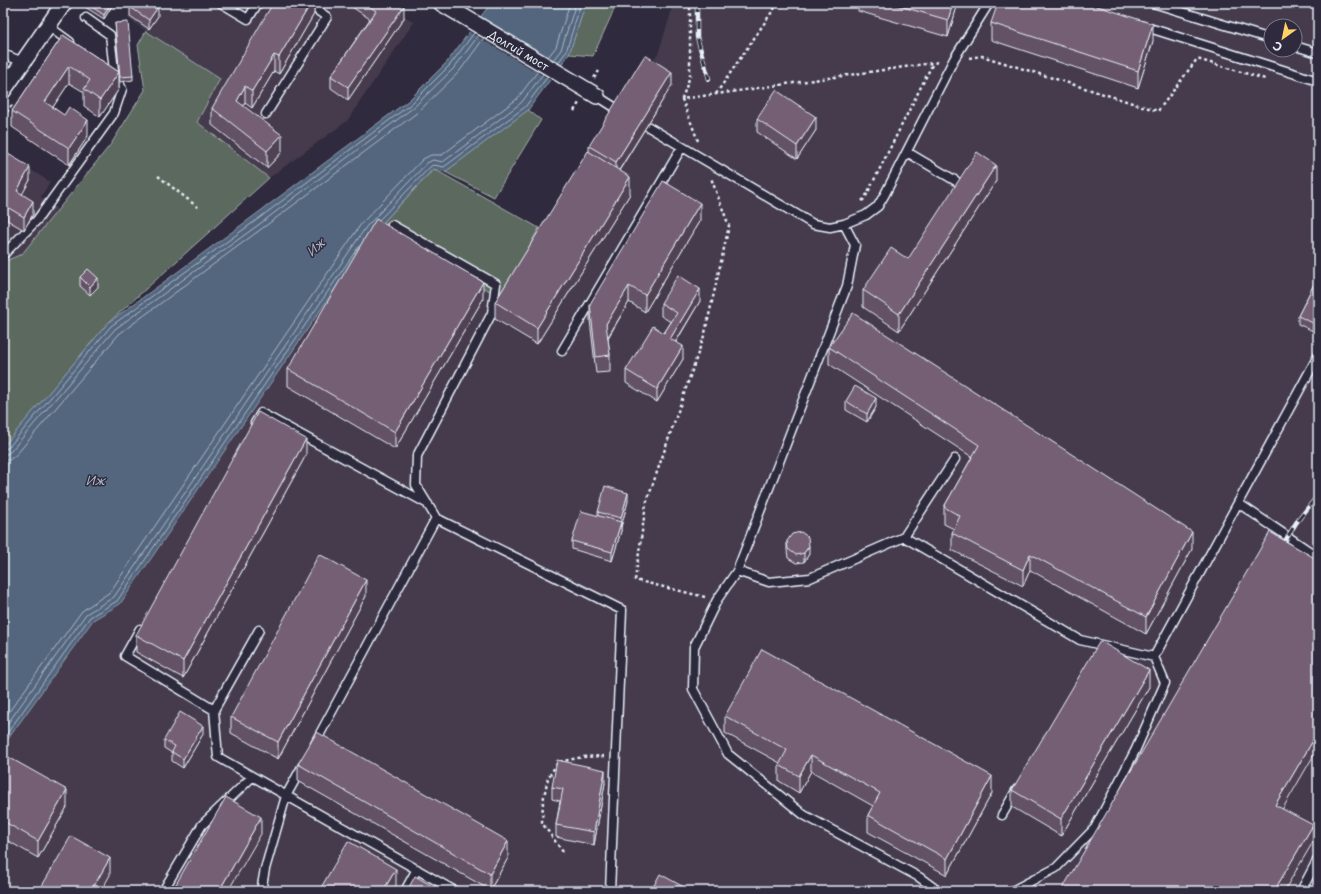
<svg xmlns="http://www.w3.org/2000/svg" width="1321" height="894" font-family="'Playpen Sans',sans-serif">
  <style>
    .built { fill: #443a4e; fill-rule: evenodd }
    .green { fill: #5b695f; stroke: #a2adac }
    .water { fill: #53667e; stroke: #8f9eaf }
    .pier { fill: #2f2a3d }
    .lines { fill: none; stroke-linecap: round; stroke-linejoin: round }
    .shore { stroke: #acb9c7; stroke-width: 1 }
    .service-casing { stroke: #e8f1f8; stroke-width: 11 }
    .minor-casing { stroke: #e8f1f8; stroke-width: 18 }
    .path { stroke: #e8f1f8; stroke-width: 2.5; stroke-dasharray: 3 3; stroke-linecap: butt }
    .service { stroke: #2f2a3d; stroke-width: 8 }
    .minor { stroke: #2f2a3d; stroke-width: 15 }
    .rail-casing { stroke: #e8f1f8; stroke-width: 4.5 }
    .rail { stroke: #2f2a3d; stroke-width: 3; stroke-dasharray: 9; stroke-linecap: butt }
    .wall { fill: #645165; stroke: #e8f1f8 }
    .shaded-wall { fill: #514252; stroke: #e8f1f8 }
    .building { fill: #745e75; stroke: #e8f1f8 }
    .labels { text-anchor: middle; dominant-baseline: central; stroke-width: 3; stroke-linejoin: round; paint-order: stroke }
    .street-label { font-size: 11px; fill: #e8f1f8; stroke: #2f2a3d }
    .water-label { font-size: 12px; font-style: italic; fill: #acb9c7; stroke: #2f2a3d }
  </style>
  <rect width="100%" height="100%" fill="#2f2a3d"/>
  <filter id="ink" filterUnits="userSpaceOnUse"><feTurbulence type="fractalNoise" baseFrequency=".025" numOctaves="2"/><feDisplacementMap in="SourceGraphic" scale="8" xChannelSelector="R" yChannelSelector="G"/><feConvolveMatrix kernelMatrix="1 2 1 2 8 2 1 2 1" color-interpolation-filters="sRGB"/></filter>
  <g filter="url(#ink)">
    <path class="built" d="M136,3H384L414,22L347,121L269,178L197,122L220,79L127,18Z
      M674,3H1318V891H3V746L93,620L120,604L373,233L502,297L539,228L589,158L645,68L658,54ZM1271,26H1295V50H1271Z
      M3,152L50,182L41,197L58,210L22,254L3,262Z"/>
    <path class="green" d="M586,3H617L593,56L569,54Z
      M146,31L220,79L197,122L269,178L108,323L3,447V262L22,254L111,144L145,90L138,45Z
      M528,110L541,120L494,197L445,172Z
      M434,169L539,228L502,297L373,233Z"/>
    <path class="water" d="M491,3H586L569,54L528,110L445,172L433,169L373,233L120,604L93,620L3,746V447L108,323L255,215L409,100L447,62Z"/>
    <path class="pier" d="M479,16L563,66L552,81L468,31Z"/>
    <g class="lines">
      <path class="shore" d="M548,57L556,47L570,3
        M553,60L561,50L576,3
        M558,63L566,52L581,3
        M379,220L431,166L434,165L444,167L525,107L548,76
        M3,449L8,448L111,326L258,219L411,104L450,65L474,33
        M3,454H7L11,451L115,329L261,223L414,107L454,68L479,35
        M3,460H9L16,455L119,334L264,227L418,112L459,72L484,38
        M3,720L82,611L110,592L361,224L423,159L431,155H442L517,99L538,71
        M3,730L86,614L114,597L366,227L427,163L433,160L443,162L521,103L543,74
        M3,739L90,617L117,601L359,246"/>
      <g class="service-casing">
        <path id="service" d="M221,3L248,19L258,3
          M1153,3L1271,39
          M86,18L110,35L114,71
          M48,26L70,42
          M1143,26L1318,81
          M1295,46L1318,53
          M3,54L23,62
          M597,96L619,110
          M266,114L327,17L307,3
          M647,126L813,224L830,227L844,224L866,215L878,206L885,194L954,59L989,3
          M907,152L956,181
          M844,224L855,245L847,286L737,571L769,582L810,578L904,537L1080,640L1154,657L1318,356
          M392,225L496,284L492,313L417,456L416,485L436,518
          M3,255L37,220L114,113L122,89L115,74
          M562,351L682,147
          M255,423L261,413L428,504
          M1238,503L1318,557
          M904,537L955,459
          M737,571L717,600L694,647L693,689L728,754L804,815L919,877L938,891
          M140,629L125,656L214,710
          M259,630L214,710L218,757L455,891
          M315,743L436,518L622,610L610,891
          M1002,815L1017,789
          M163,891L202,825L252,777
          M261,891L265,869L286,796L303,765
          M405,891L417,869
          M1012,891L1056,868L1095,828L1136,749L1165,683L1154,657
          M1301,891L1318,859"/>
      </g>
      <g class="minor-casing">
        <g id="minor">
          <path id="s1" d="M441,3L597,96"/>
          <path d="M3,91L64,3"/>
        </g>
      </g>
      <path class="path" d="M3,15L9,3
        M969,58L982,56L1158,111L1197,59L1265,79
        M594,78L599,71
        M716,94L778,3
        M682,99L690,76V3
        M574,111L579,103
        M3,117L12,105
        M698,141L682,99L939,62
        M158,176L200,209
        M862,201L865,198L933,63
        M705,597L635,580L646,504L705,333L729,226L711,178
        M563,852L542,823L543,801L548,778L558,762L583,757L604,756"/>
      <use href="#service" class="service"/>
      <use href="#minor" class="minor"/>
      <g class="rail-casing">
        <path id="rail" d="M697,3V37L709,79
          M1279,551L1296,523L1318,495"/>
      </g>
      <use href="#rail" class="rail"/>
    </g>
    <path class="wall" d="M85,3H118L115,7L112,6L104,19L85,7Z
      M240,3H250L247,8Z
      M314,3V14L279,74L274,71L252,108L245,103L243,106L282,152L267,168L212,125V108Z
      M346,3H400L404,18L348,100L331,88V76L370,19Z
      M858,3H958L948,37L858,11Z
      M130,7L158,16L149,29L130,16Z
      M115,23L133,76V80L120,82L119,73V89L100,117L84,106V92L69,83L53,107L88,136L69,165L12,127V111L63,35L119,72Z
      M991,23L1153,41L1138,88L991,40Z
      M672,85L619,171L630,194L537,344L495,319V302L589,152V146Z
      M757,119L816,130L797,159L757,132Z
      M3,151L30,180L22,194L33,214L24,230L7,220Z
      M996,181L899,331L863,307V290L908,259Z
      M700,220L645,312L629,302L608,338L610,355V372L596,373L590,320V304Z
      M1318,276L1313,331L1298,324V316Z
      M80,277L98,287L90,295L80,286Z
      M483,299L395,449L288,386V369Z
      M700,301L676,342L683,359L657,402L626,383V370L664,333L671,322L661,316V303Z
      M829,347L1192,549L1146,634L1030,570L1023,586L952,550V533L954,529L944,524V507L972,457L829,364Z
      M846,401L876,407L867,422L846,410Z
      M306,455L183,678L136,652V635Z
      M628,501L621,527V531L612,561L572,549V541L598,516V512Z
      M787,541L809,554L804,562L796,563L788,558L787,550Z
      M366,596L278,759L231,733V717Z
      M1149,687L1061,836L1012,807V790Z
      M725,716L992,793L947,875L868,832V815L873,806L811,771L799,793L779,781V765L780,763L725,733Z
      M203,734L183,768L172,761V753L164,748V740Z
      M3,754L67,807L38,858L3,838Z
      M298,764L508,858L490,890L298,781Z
      M605,783L594,845L556,837V825L560,801L552,799V787Z"/>
    <path class="shaded-wall" d="M111,3H112V5L104,19V15Z
      M115,3H118L115,7Z
      M247,3H250L247,8Z
      M311,3H314V14L279,74V57Z
      M953,3H958L948,37V20Z
      M404,6V18L348,100V87Z
      M158,7V16L149,29V20Z
      M1153,24V41L1138,88V71Z
      M274,55V71L252,108V91Z
      M69,66V83L45,119V102Z
      M119,72V89L100,117V100Z
      M672,72V85L616,175V162Z
      M245,86V103L237,118V101Z
      M816,117V130L797,159V146Z
      M88,120V136L69,165V148Z
      M282,135V152L267,168V151Z
      M996,165V181L899,331V314Z
      M30,167V180L17,204V191Z
      M630,177V194L537,344V328Z
      M33,201V214L24,230V217Z
      M700,203V220L645,312V295Z
      M7,207V220L3,227V214Z
      M98,278V287L90,295V287Z
      M483,282V299L395,449V432Z
      M629,286V302L606,340V324Z
      M700,289V301L670,351V339Z
      M1318,313V321L1313,331V323Z
      M683,346V359L657,402V389Z
      M876,398V407L867,422V414Z
      M306,439V455L183,678V661Z
      M628,493V501L621,527V518Z
      M621,522V531L612,561V552Z
      M1192,532V549L1146,634V617Z
      M809,546V554L804,562V553Z
      M1030,554V570L1023,586V570Z
      M366,580V596L278,759V742Z
      M1149,670V687L1061,836V819Z
      M203,726V734L183,768V759Z
      M1318,732V748L1275,822V805Z
      M811,755V771L799,793V776Z
      M605,770V783L594,845V832Z
      M992,776V793L947,875V859Z
      M67,790V807L38,858V841Z
      M261,817V834L228,891H219Z
      M1313,825V842L1284,891H1274Z
      M508,841V858L490,890V874Z
      M110,858V875L101,891H91Z
      M396,869V885L393,891H383Z"/>
    <path class="building" d="M86,3H111L104,15Z
      M133,3H152L158,7L149,20L130,7Z
      M273,3H311L279,57L274,55L252,91L245,86L237,101L282,135L267,151L212,108Z
      M365,3H400L404,6L348,87L331,76L376,11Z
      M889,3H953L948,20Z
      M998,3H1088L1153,24L1138,71L991,23Z
      M128,22L133,76L120,77L115,23Z
      M63,35L119,72L100,100L84,89L90,80L69,66L45,102L64,115L69,107L88,120L69,148L12,111Z
      M645,55L672,72L616,162L589,146Z
      M776,90L816,117L797,146L757,119Z
      M3,151L30,167L17,191L33,201L24,217L7,207L3,214Z
      M588,151L630,177L537,328L495,302Z
      M977,152L996,165L899,314L863,290L891,248L908,259Z
      M663,181L700,203L645,295L629,286L606,324L610,355L596,357L590,304Z
      M376,219L483,282L395,432L288,369Z
      M88,269L98,278L90,287L80,277Z
      M678,275L700,289L670,339L683,346L657,389L626,370L653,326L664,333L677,313L661,303Z
      M1318,276V313L1313,323L1298,316Z
      M853,313L1192,532L1146,617L1030,554L1023,570L952,533L960,516L944,507L979,445L829,347Z
      M855,386L876,398L867,414L846,401Z
      M258,412L306,439L183,661L136,635Z
      M605,486L628,493L621,518L598,512Z
      M581,511L621,522L612,552L572,541Z
      M801,532L808,537L809,546L804,553L796,555L788,549L787,541L792,534Z
      M1270,532L1318,560V732L1275,805L1313,825L1274,891H1061Z
      M319,554L366,580L278,742L231,717Z
      M1100,641L1149,670L1061,819L1012,790Z
      M762,649L992,776L947,859L868,815L880,793L811,755L799,776L779,765L787,750L725,716Z
      M180,712L203,726L183,759L172,752L175,746L164,740Z
      M317,732L508,841L490,874L298,764Z
      M3,754L67,790L38,841L3,821Z
      M557,760L605,770L594,832L556,825L563,789L552,787Z
      M226,797L261,817L219,891H172Z
      M71,836L110,858L91,891H39Z
      M348,841L396,869L383,891H319Z
      M660,874L691,891H651Z
      M415,876L441,891H407Z"/>
  </g>
  <g class="labels">
    <g class="street-label">
      <text stroke="none"><textPath href="#s1" startOffset="91">Долгий мост</textPath></text>
    </g>
    <g class="water-label">
      <text transform="translate(315 247) rotate(-43)">Иж</text>
      <text x="95" y="480">Иж</text>
    </g>
  </g>
  <rect width="1321" height="894" fill="none" stroke="#2f2a3d" stroke-width="16"/>
  <rect x="8" y="8" width="1305" height="878" fill="none" stroke="#e8f1f8" stroke-width="1.5" filter="url(#ink)"/>
  <g transform="translate(1283 38) rotate(213)"><circle r="19" fill="#2f2a3d" stroke="#797a88"/>
  <path d="M0-3L7 15L0 10L-7 15Z" fill="#ffd166"/>
  <text y="-6" font-size="11" font-weight="bold" text-anchor="middle" fill="#e8f1f8">С</text>
  </g>
</svg>
